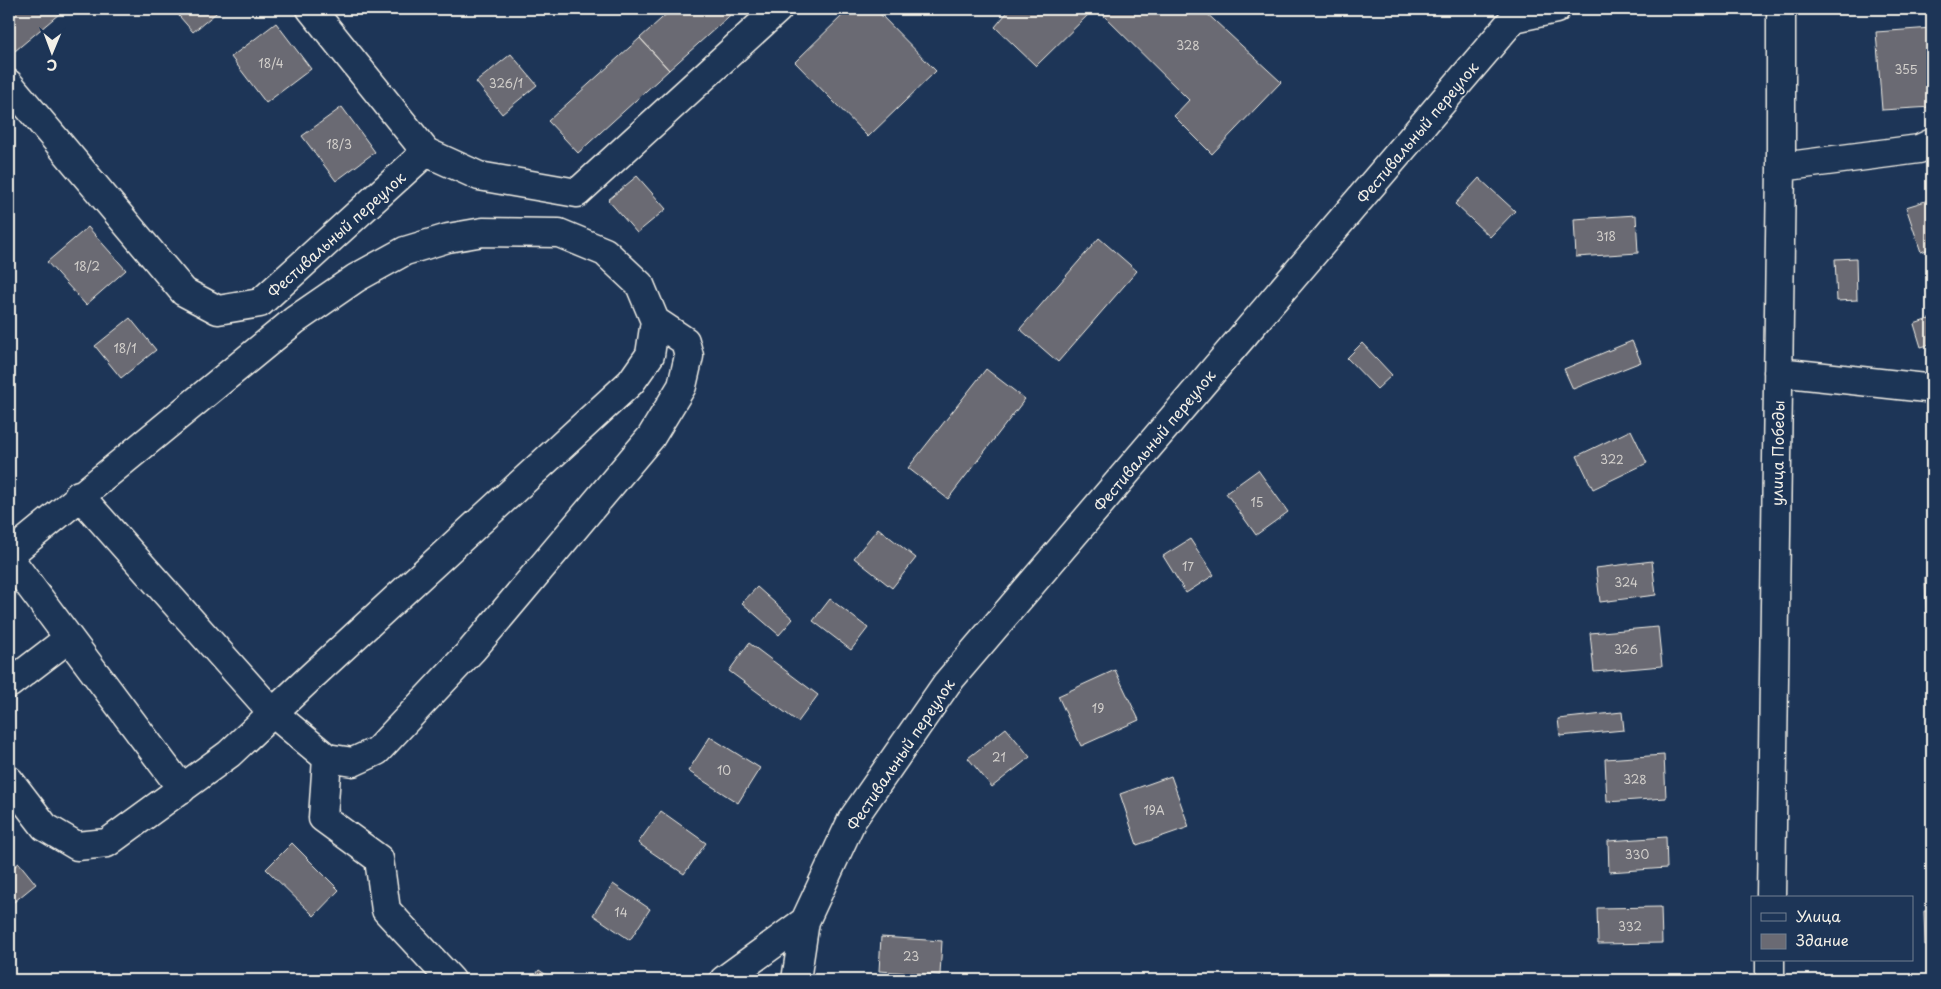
<svg xmlns="http://www.w3.org/2000/svg" width="1941" height="989" font-family="'Playpen Sans',sans-serif">
  <style>
    .building { fill: #6a6a73; stroke: #f4f1e8 }
    .lines { fill: none; stroke-linecap: round; stroke-linejoin: round }
    .minor-casing { stroke: #f4f1e8; stroke-width: 31 }
    .minor { stroke: #1d3557; stroke-width: 28 }
    .labels { text-anchor: middle; dominant-baseline: central; stroke-width: 4; stroke-linejoin: round; paint-order: stroke }
    .number-label { font-size: 12px; fill: #d2cfcb }
    .street-label { font-size: 15px; fill: #f4f1e8; stroke: #1d3557 }
  </style>
  <rect width="100%" height="100%" fill="#1d3557"/>
  <filter id="ink" filterUnits="userSpaceOnUse"><feTurbulence type="fractalNoise" baseFrequency=".02" numOctaves="2"/><feDisplacementMap in="SourceGraphic" scale="10" xChannelSelector="R" yChannelSelector="G"/><feConvolveMatrix kernelMatrix="1 2 1 2 8 2 1 2 1" color-interpolation-filters="sRGB"/></filter>
  <g filter="url(#ink)">
    <path class="building" d="M9,9H54L59,14L15,51L9,44Z
      M173,9H221L193,32Z
      M672,9H737L669,70L640,38Z
      M849,9H875L936,71L868,137L795,62Z
      M1010,9H1094L1036,66L995,27Z
      M1097,9H1202L1281,82L1212,154L1174,116L1189,100Z
      M276,23L311,69L266,103L231,57Z
      M1932,28V107L1882,110L1876,32Z
      M640,38L669,70L578,153L548,121Z
      M511,54L537,85L502,114L476,82Z
      M342,107L375,152L336,181L302,136Z
      M637,176L666,209L637,233L608,200Z
      M1479,178L1515,211L1490,237L1455,204Z
      M1932,199V248L1921,252L1906,207Z
      M1636,215L1638,253L1576,257L1574,219Z
      M88,227L126,270L86,305L47,262Z
      M1099,238L1137,271L1058,362L1020,329Z
      M1856,258L1857,300L1837,301L1835,259Z
      M130,318L156,350L121,378L95,346Z
      M1932,318V344L1921,347L1914,324Z
      M1632,341L1641,362L1573,389L1564,369Z
      M1362,343L1392,375L1377,389L1347,358Z
      M986,369L1025,399L948,499L908,468Z
      M1631,430L1647,463L1593,489L1577,456Z
      M1932,451V482H1929L1927,452Z
      M1258,470L1288,512L1256,535L1226,493Z
      M878,528L916,558L892,588L854,558Z
      M1190,539L1214,575L1186,593L1163,556Z
      M1652,561L1656,595L1600,602L1596,568Z
      M1925,577H1932V613H1926Z
      M757,587L793,619L779,635L742,603Z
      M830,599L868,628L851,650L813,621Z
      M1658,627L1662,666L1594,672L1590,633Z
      M749,643L818,695L798,722L729,671Z
      M1115,670L1139,720L1081,746L1058,696Z
      M1622,712L1624,730L1560,736L1558,719Z
      M1006,728L1030,757L992,787L968,758Z
      M710,737L760,768L738,803L688,771Z
      M1664,755L1666,798L1607,802L1605,759Z
      M1171,776L1189,827L1137,845L1120,794Z
      M661,811L706,843L684,874L638,843Z
      M1666,837L1667,868L1609,872L1608,841Z
      M292,843L339,890L314,916L266,869Z
      M19,863L36,884L9,906V870Z
      M613,884L650,909L630,940L593,915Z
      M1661,907L1662,943L1598,944L1597,908Z
      M1924,911H1932V945H1925Z
      M881,937L942,941L940,975L879,971Z
      M539,970L554,980H532Z"/>
    <g class="lines">
      <g class="minor-casing">
        <path id="minor" d="M9,84L184,292L218,310L260,303L426,152L311,9
          M426,152L479,176L577,193L778,9
          M1781,167L1919,149L1932,143
          M1778,372L1926,388L1932,387
          M79,495L273,713L327,758L353,762L377,751L472,650L651,437L682,386L689,356L685,341L655,321
          M9,555L295,320L356,278L405,251L448,238L483,232L559,233L605,252L640,285L655,321L650,355L631,382L312,676L229,754L107,843L77,846L45,827L9,780
          M9,558L182,789
          M9,684L69,638
          M327,758L323,818L379,859L386,910L451,980
          M1771,898L1781,167V9
          M724,980L805,921
          M796,980L805,921L852,820L947,683L1514,18L1556,9
          M1770,980V960"/>
      </g>
      <use href="#minor" class="minor"/>
    </g>
  </g>
  <g class="labels">
    <g class="number-label">
      <text x="1188" y="45">328</text>
      <text x="271" y="63">18/4</text>
      <text x="1906" y="69">355</text>
      <text x="506" y="83">326/1</text>
      <text x="339" y="144">18/3</text>
      <text x="1606" y="236">318</text>
      <text x="87" y="266">18/2</text>
      <text x="125" y="348">18/1</text>
      <text x="1612" y="459">322</text>
      <text x="1257" y="502">15</text>
      <text x="1188" y="566">17</text>
      <text x="1626" y="582">324</text>
      <text x="1626" y="649">326</text>
      <text x="1098" y="708">19</text>
      <text x="999" y="757">21</text>
      <text x="724" y="770">10</text>
      <text x="1635" y="779">328</text>
      <text x="1154" y="810">19А</text>
      <text x="1637" y="854">330</text>
      <text x="621" y="912">14</text>
      <text x="1630" y="926">332</text>
      <text x="911" y="956">23</text>
    </g>
    <g class="street-label">
      <text transform="translate(1417 132) rotate(-50)">Фестивальный переулок</text>
      <text transform="translate(336 234) rotate(-42)">Фестивальный переулок</text>
      <text transform="translate(1154 440) rotate(-50)">Фестивальный переулок</text>
      <text transform="translate(1777 453) rotate(-89)">улица Победы</text>
      <text transform="translate(900 754) rotate(-56)">Фестивальный переулок</text>
    </g>
  </g>
  <rect width="1941" height="989" fill="none" stroke="#1d3557" stroke-width="30"/>
  <rect x="15" y="15" width="1911" height="959" fill="none" stroke="#f4f1e8" stroke-width="2" filter="url(#ink)"/>
  <rect x="1751" y="896" width="162" height="65" fill="#1d3557" stroke="#738091"/>
  <rect x="1761" y="913" width="25" height="8" fill="#1d3557" stroke="#738091"/>
  <text x="1796" y="922" font-size="15" fill="#f4f1e8">Улица</text>
  <rect x="1761" y="934" width="25" height="15" fill="#6a6a73" stroke="#738091"/>
  <text x="1796" y="946" font-size="15" fill="#f4f1e8">Здание</text>
  <g transform="translate(52 52) rotate(181)" stroke="#1d3557" stroke-width="4" paint-order="stroke">
  <path d="M0-4L9 19L0 12L-9 19Z" fill="#f4f1e8"/>
  <text y="-8" font-size="14" font-weight="bold" text-anchor="middle" fill="#f4f1e8">С</text>
  </g>
</svg>
